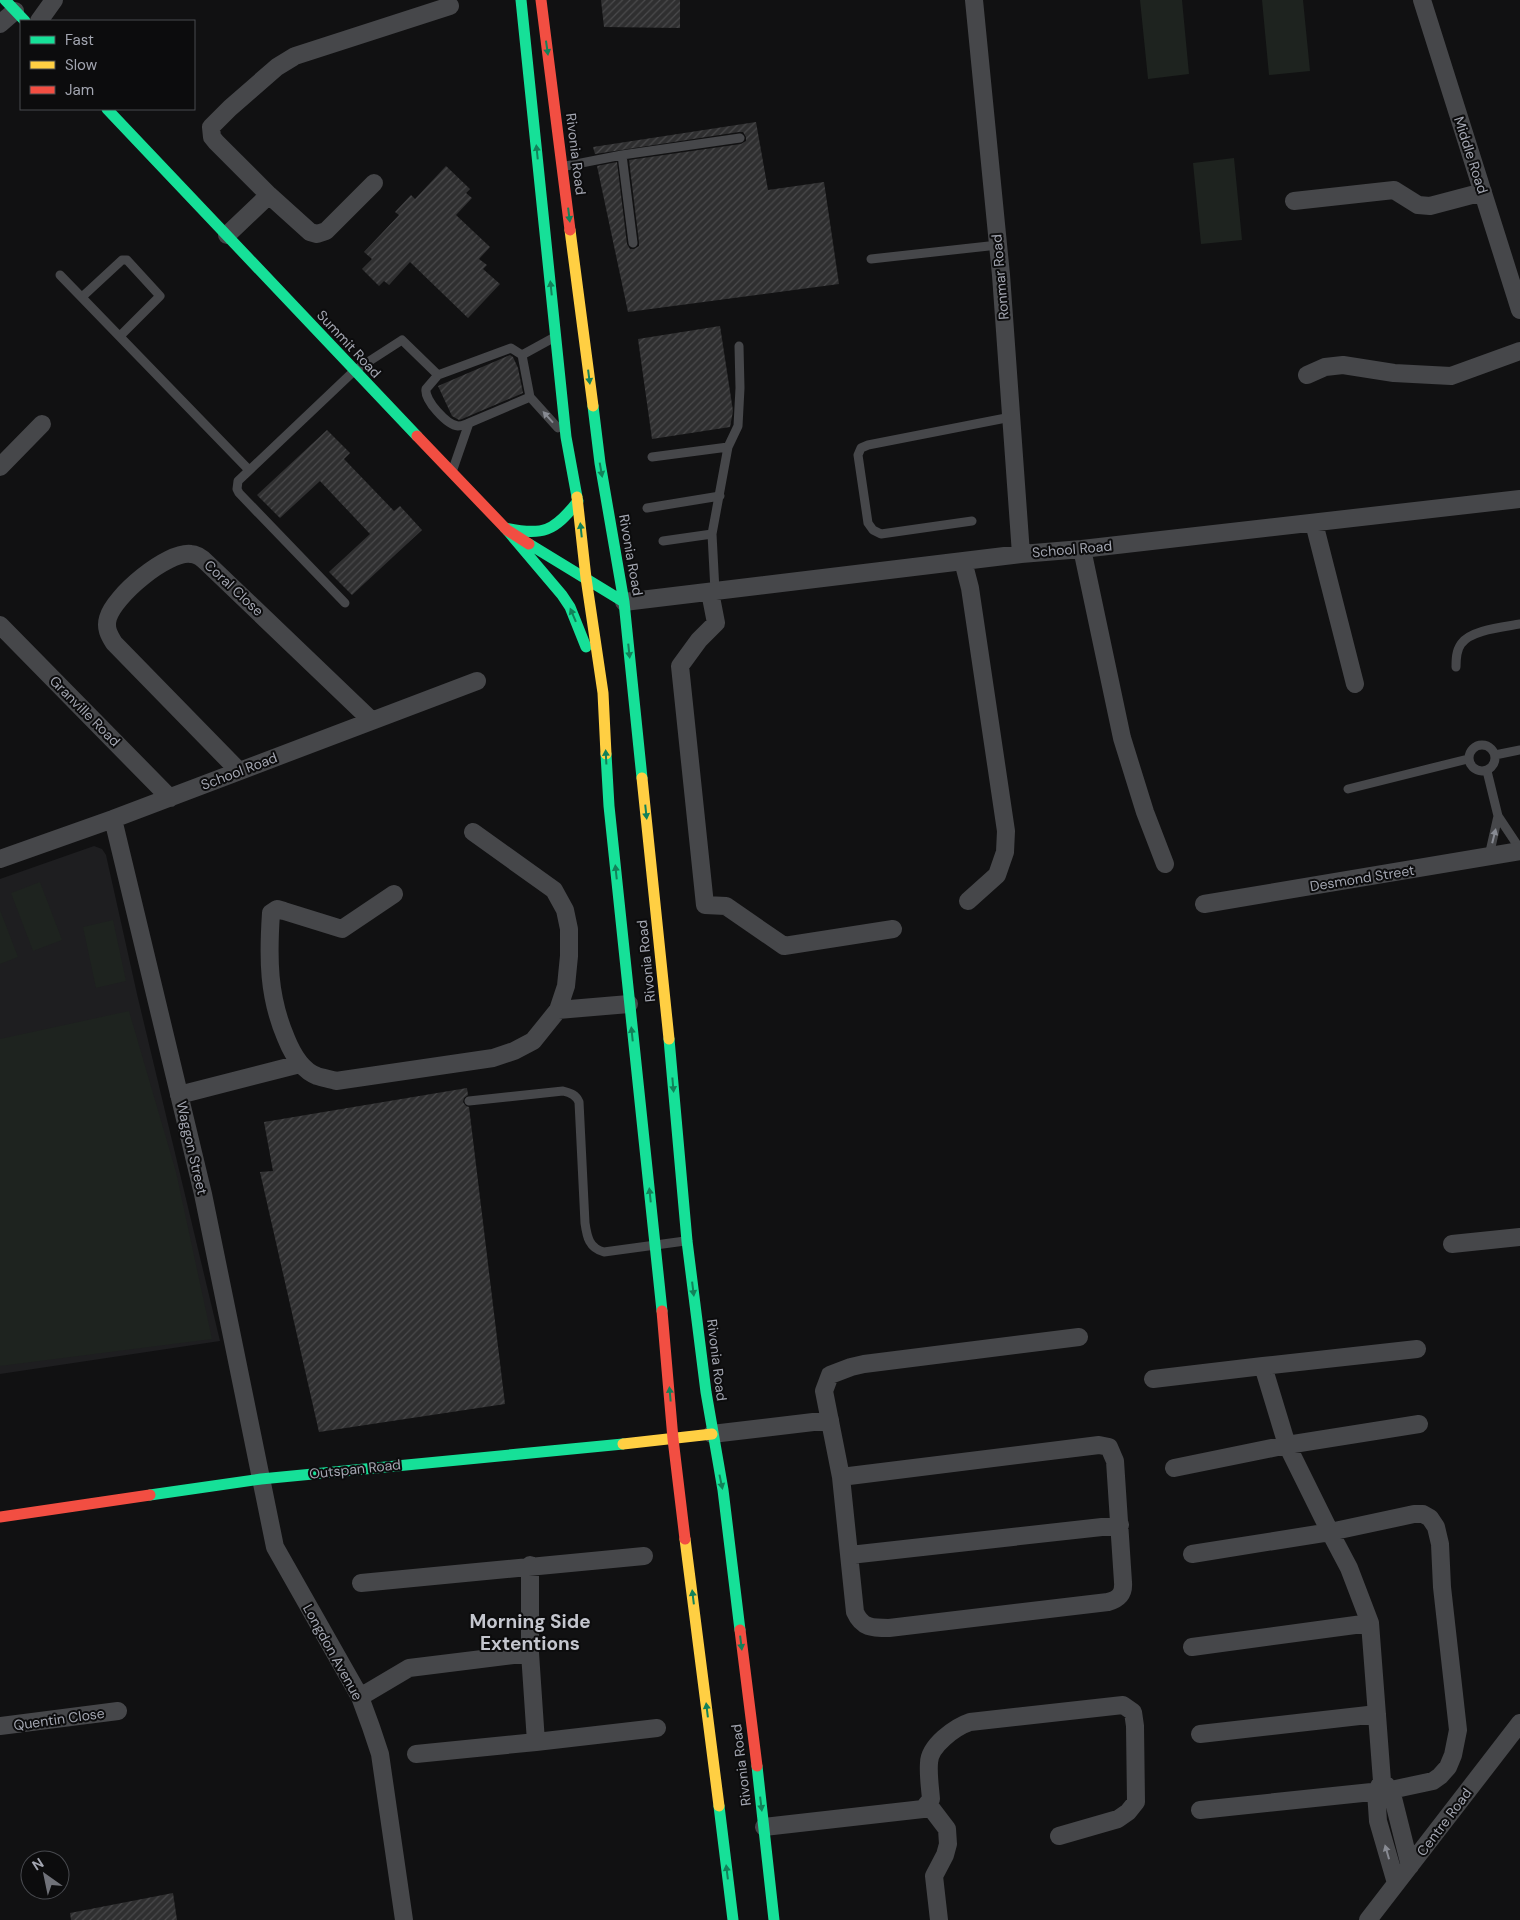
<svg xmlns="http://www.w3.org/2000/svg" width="1520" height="1920" font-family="'DM Sans',sans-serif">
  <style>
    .built { fill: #1e1e20 }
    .park { fill: #1e231f }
    .building { fill: url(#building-hatch) }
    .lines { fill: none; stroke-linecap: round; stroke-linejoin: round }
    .lane { stroke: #46474a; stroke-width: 9 }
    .street { stroke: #46474a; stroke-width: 18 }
    .fast { stroke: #16e098; stroke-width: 11 }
    .slow { stroke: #ffcf43; stroke-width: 11 }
    .jam { stroke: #f24e42; stroke-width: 11 }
    .oneway { fill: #128159 }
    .oneway2 { fill: #878a92 }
    .labels { text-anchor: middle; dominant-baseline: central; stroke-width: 4; stroke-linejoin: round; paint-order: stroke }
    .street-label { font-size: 14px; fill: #a3a6b1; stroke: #0c0c0d }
    .district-label { font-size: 19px; font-weight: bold; fill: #c4c6ce; stroke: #0c0c0d }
  </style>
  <defs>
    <pattern id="building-hatch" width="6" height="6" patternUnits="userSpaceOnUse" patternTransform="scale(1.25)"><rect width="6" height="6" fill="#2f2f30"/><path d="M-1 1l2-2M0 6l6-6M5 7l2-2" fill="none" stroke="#4a4a4c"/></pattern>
  </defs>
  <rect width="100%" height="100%" fill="#111112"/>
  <path class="built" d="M94,846L102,849L106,855L137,994L220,1341L0,1374V879Z"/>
  <path class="park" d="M1140,0H1182L1189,74L1148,79Z
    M1262,0H1303L1310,71L1269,75Z
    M1234,158L1242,240L1201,244L1193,163Z
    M40,882L62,940L33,951L11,893Z
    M0,910L18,957L0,964Z
    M113,920L126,981L96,988L83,927Z
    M129,1011L176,1172L212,1339L0,1366V1039Z"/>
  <path class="building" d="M601,0H680V28L604,27Z
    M756,122L768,190L824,182L839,284L628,312L597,166L617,162L627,244L630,249H634L639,246V242L629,160L741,144L746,141V137L743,132H739L595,154L593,147Z
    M446,166L470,189L466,193L472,198L456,215L490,247L479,259L487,265L483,269L500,284L468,318L410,262L389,285L384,281L379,286L362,269L372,259L364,252L399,215L395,212L411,195L415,199Z
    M720,326L733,411L730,427L652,439L638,339Z
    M510,355L513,357L518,368L523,393L462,419L459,420L452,416L438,386Z
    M327,430L350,453L344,459L394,511L400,506L422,530L352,595L329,572L370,534L320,481L280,518L257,495Z
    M467,1088L468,1095L464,1098L463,1102L466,1106L469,1107L505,1404L319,1432L260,1172L273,1171L264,1122Z
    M173,1893L177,1920H71L70,1913Z"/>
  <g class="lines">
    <path class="lane" d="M622,155L633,243
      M566,166L622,155L740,138
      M871,259L998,245
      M60,275L249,470
      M82,297L122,260H127L160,296L120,336
      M553,338L522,355L530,397L558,428
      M438,375L511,348L522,355
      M652,457L728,447
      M453,469L469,423L530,397
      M647,508L720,496
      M972,521L881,534L873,530L868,523L858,455L861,448L868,445L1011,417
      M663,541L712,534
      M715,591L712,534L728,447L738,426L740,388L739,346
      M345,603L239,493L237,489L238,481L354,371L402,340L438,375L426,389C424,400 447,425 458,426C462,426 466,424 469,423
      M1456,667C1456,660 1456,651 1461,644C1470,630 1504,627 1520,624
      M1469 758a13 13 0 1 1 26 0a13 13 0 1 1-26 0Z
      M1495,755L1520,750
      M1487,771L1498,816L1520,849
      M1348,789L1468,759
      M1489,856L1498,816
      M469,1101L563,1091C571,1093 576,1095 579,1102L585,1223C587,1237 589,1248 604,1252L685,1241"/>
    <path class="street" d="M974,0L1001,275L1021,554
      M1422,0L1520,310
      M39,21L54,0
      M0,24L15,11
      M374,183L326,231L317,234L310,232L269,195L216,142L212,137L211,127L230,108L277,67L295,56L450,6
      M1294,201L1394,190L1418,205L1430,206L1483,192
      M227,235L269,195
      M1307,375L1325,367L1343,365L1394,373L1451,376L1520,351
      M0,467L42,424
      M1314,523L1355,684
      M1082,549L1122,738L1145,812L1165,864
      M963,561L970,588L1006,831L1005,852L997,875L968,901
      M710,592L716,623L699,640L680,666L705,905L726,906L784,946L893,929
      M624,602L1021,554L1082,549L1520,499
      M0,625L170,798
      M239,771L114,643C109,635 105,628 108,618C114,596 167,551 191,554C197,554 203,559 207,563L371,720
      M113,819L203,1194L275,1547L360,1697L371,1727L380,1754L404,1920
      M0,859L113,819L477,681
      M394,894L342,929L284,911L277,909L271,913C268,958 268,996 286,1038C292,1053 301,1070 317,1076C323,1078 330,1079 336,1081L493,1058L514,1051L533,1041L558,1010L566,986L569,956V929L565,910L554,890L473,832
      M1204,904L1520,851
      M558,1010L629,1004
      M179,1095L300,1064
      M1452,1244L1520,1237
      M1153,1379L1263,1366
      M712,1434L830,1420
      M1174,1468L1287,1445L1419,1424
      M841,1477L1099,1445L1109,1447L1115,1461L1123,1582C1124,1594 1119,1599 1108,1602L889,1628C872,1628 862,1628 855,1612L841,1477L824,1391L830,1375L851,1367L864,1364L1079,1337
      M1192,1554L1330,1532L1414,1514H1423L1430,1518L1436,1527L1440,1544L1442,1587L1458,1730L1453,1755L1448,1767L1440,1776L1433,1781L1391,1790L1200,1810
      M850,1555L1120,1525
      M361,1583L644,1556
      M1192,1647L1370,1623
      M530,1653L536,1742
      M360,1697L409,1668L530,1653V1565
      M0,1726L118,1711
      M1200,1734L1377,1714
      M416,1754L536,1742L657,1728
      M1384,1783L1391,1790L1410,1866
      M928,1804L947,1829L948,1844L945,1855L934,1876L939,1920
      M764,1827L923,1809L931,1799C930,1787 928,1774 929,1763C929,1746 955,1727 970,1722L1123,1705L1133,1712L1135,1726L1136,1802L1128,1812L1118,1819L1059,1836
      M1396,1883L1378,1821L1376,1792L1382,1781L1370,1623L1349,1568L1330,1532L1287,1445L1263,1366L1417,1349
      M1368,1920L1520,1723"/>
    <path class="fast" d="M5,0L25,21
      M521,0L566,437L577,497
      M107,109L417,436
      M593,406L600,463L624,602L642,778
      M505,528C543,536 554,532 578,501
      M507,530L562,595L570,607L586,647
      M529,544L624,602
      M606,754L609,806L662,1311
      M669,1039L687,1241L706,1392L723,1490L740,1630
      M150,1495L261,1479L623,1444
      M757,1766L774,1920
      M719,1806L733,1920"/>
    <path class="slow" d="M570,230L593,406
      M577,497L586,578L603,693L606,754
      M642,778L669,1039
      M623,1444L712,1434
      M685,1539L719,1806"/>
    <path class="jam" d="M541,0L570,230
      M417,436L507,530L529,544
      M662,1311L673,1439L685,1539
      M0,1517L150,1495
      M740,1630L757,1766"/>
  </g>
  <defs><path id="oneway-solid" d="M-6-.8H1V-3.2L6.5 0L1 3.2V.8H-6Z" transform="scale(1.25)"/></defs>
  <g class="oneway">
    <use href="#oneway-solid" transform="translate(547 48) rotate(82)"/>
    <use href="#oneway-solid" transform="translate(537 152) rotate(-96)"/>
    <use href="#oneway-solid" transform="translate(569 215) rotate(83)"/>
    <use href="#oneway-solid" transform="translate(551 288) rotate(-96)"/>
    <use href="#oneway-solid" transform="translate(589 377) rotate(83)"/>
    <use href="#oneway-solid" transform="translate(601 470) rotate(80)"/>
    <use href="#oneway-solid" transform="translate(581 530) rotate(-96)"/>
    <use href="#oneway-solid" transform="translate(573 615) rotate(-113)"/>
    <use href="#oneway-solid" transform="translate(629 651) rotate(84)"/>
    <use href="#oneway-solid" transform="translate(606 757) rotate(-93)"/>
    <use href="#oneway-solid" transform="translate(646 812) rotate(84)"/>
    <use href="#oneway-solid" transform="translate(616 872) rotate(-96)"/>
    <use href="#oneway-solid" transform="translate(632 1034) rotate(-96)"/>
    <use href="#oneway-solid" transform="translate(673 1085) rotate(85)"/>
    <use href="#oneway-solid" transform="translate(650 1195) rotate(-96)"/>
    <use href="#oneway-solid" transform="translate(693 1289) rotate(83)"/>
    <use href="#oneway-solid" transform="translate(670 1394) rotate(-95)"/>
    <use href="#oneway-solid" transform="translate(721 1482) rotate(78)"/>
    <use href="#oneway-solid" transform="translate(693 1597) rotate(-97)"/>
    <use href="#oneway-solid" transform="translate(741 1643) rotate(83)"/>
    <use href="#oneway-solid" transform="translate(707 1710) rotate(-97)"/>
    <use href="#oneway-solid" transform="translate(761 1804) rotate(83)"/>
    <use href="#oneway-solid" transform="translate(727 1872) rotate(-97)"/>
  </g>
  <g class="oneway2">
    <use href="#oneway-solid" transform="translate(548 417) rotate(-132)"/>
    <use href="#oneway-solid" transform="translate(1494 836) rotate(-76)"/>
    <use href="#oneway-solid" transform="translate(1387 1852) rotate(-106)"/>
  </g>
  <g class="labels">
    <g class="street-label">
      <text transform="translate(576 154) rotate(83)">Rivonia Road</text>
      <text transform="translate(1471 155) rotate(72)">Middle Road</text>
      <text transform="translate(1000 277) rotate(-95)">Ronmar Road</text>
      <text transform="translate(349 344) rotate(47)">Summit Road</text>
      <text transform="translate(1072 549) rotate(-5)">School Road</text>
      <text transform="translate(631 555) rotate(80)">Rivonia Road</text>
      <text transform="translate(234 588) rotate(43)">Coral Close</text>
      <text transform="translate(85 711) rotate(45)">Granville Road</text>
      <text transform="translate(239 771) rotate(-21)">School Road</text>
      <text transform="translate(1362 878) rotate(-9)">Desmond Street</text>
      <text transform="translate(646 961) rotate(-96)">Rivonia Road</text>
      <text transform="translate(192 1148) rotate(77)">Waggon Street</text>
      <text transform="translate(717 1360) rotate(83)">Rivonia Road</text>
      <text transform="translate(355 1469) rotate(-6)">Outspan Road</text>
      <text transform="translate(333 1652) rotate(61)">Longdon Avenue</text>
      <text transform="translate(59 1719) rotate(-8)">Quentin Close</text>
      <text transform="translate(741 1765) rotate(-97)">Rivonia Road</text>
      <text transform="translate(1444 1822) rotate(-53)">Centre Road</text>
    </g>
    <g class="district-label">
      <text x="530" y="1621">Morning Side<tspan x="530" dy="22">Extentions</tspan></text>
    </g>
  </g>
  <rect x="20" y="20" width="175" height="90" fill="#0c0c0d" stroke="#484a4f"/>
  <rect x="30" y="36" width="25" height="8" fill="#16e098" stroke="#484a4f"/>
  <text x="65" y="45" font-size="15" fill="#a3a6b1">Fast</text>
  <rect x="30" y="61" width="25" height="8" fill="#ffcf43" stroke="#484a4f"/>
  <text x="65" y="70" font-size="15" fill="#a3a6b1">Slow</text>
  <rect x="30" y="86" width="25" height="8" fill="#f24e42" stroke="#484a4f"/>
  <text x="65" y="95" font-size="15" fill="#a3a6b1">Jam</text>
  <g transform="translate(45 1875) rotate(327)"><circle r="24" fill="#0c0c0d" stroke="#484a4f"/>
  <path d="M0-4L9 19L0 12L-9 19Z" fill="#707279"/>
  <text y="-8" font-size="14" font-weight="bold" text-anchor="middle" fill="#a3a6b1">N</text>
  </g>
</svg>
